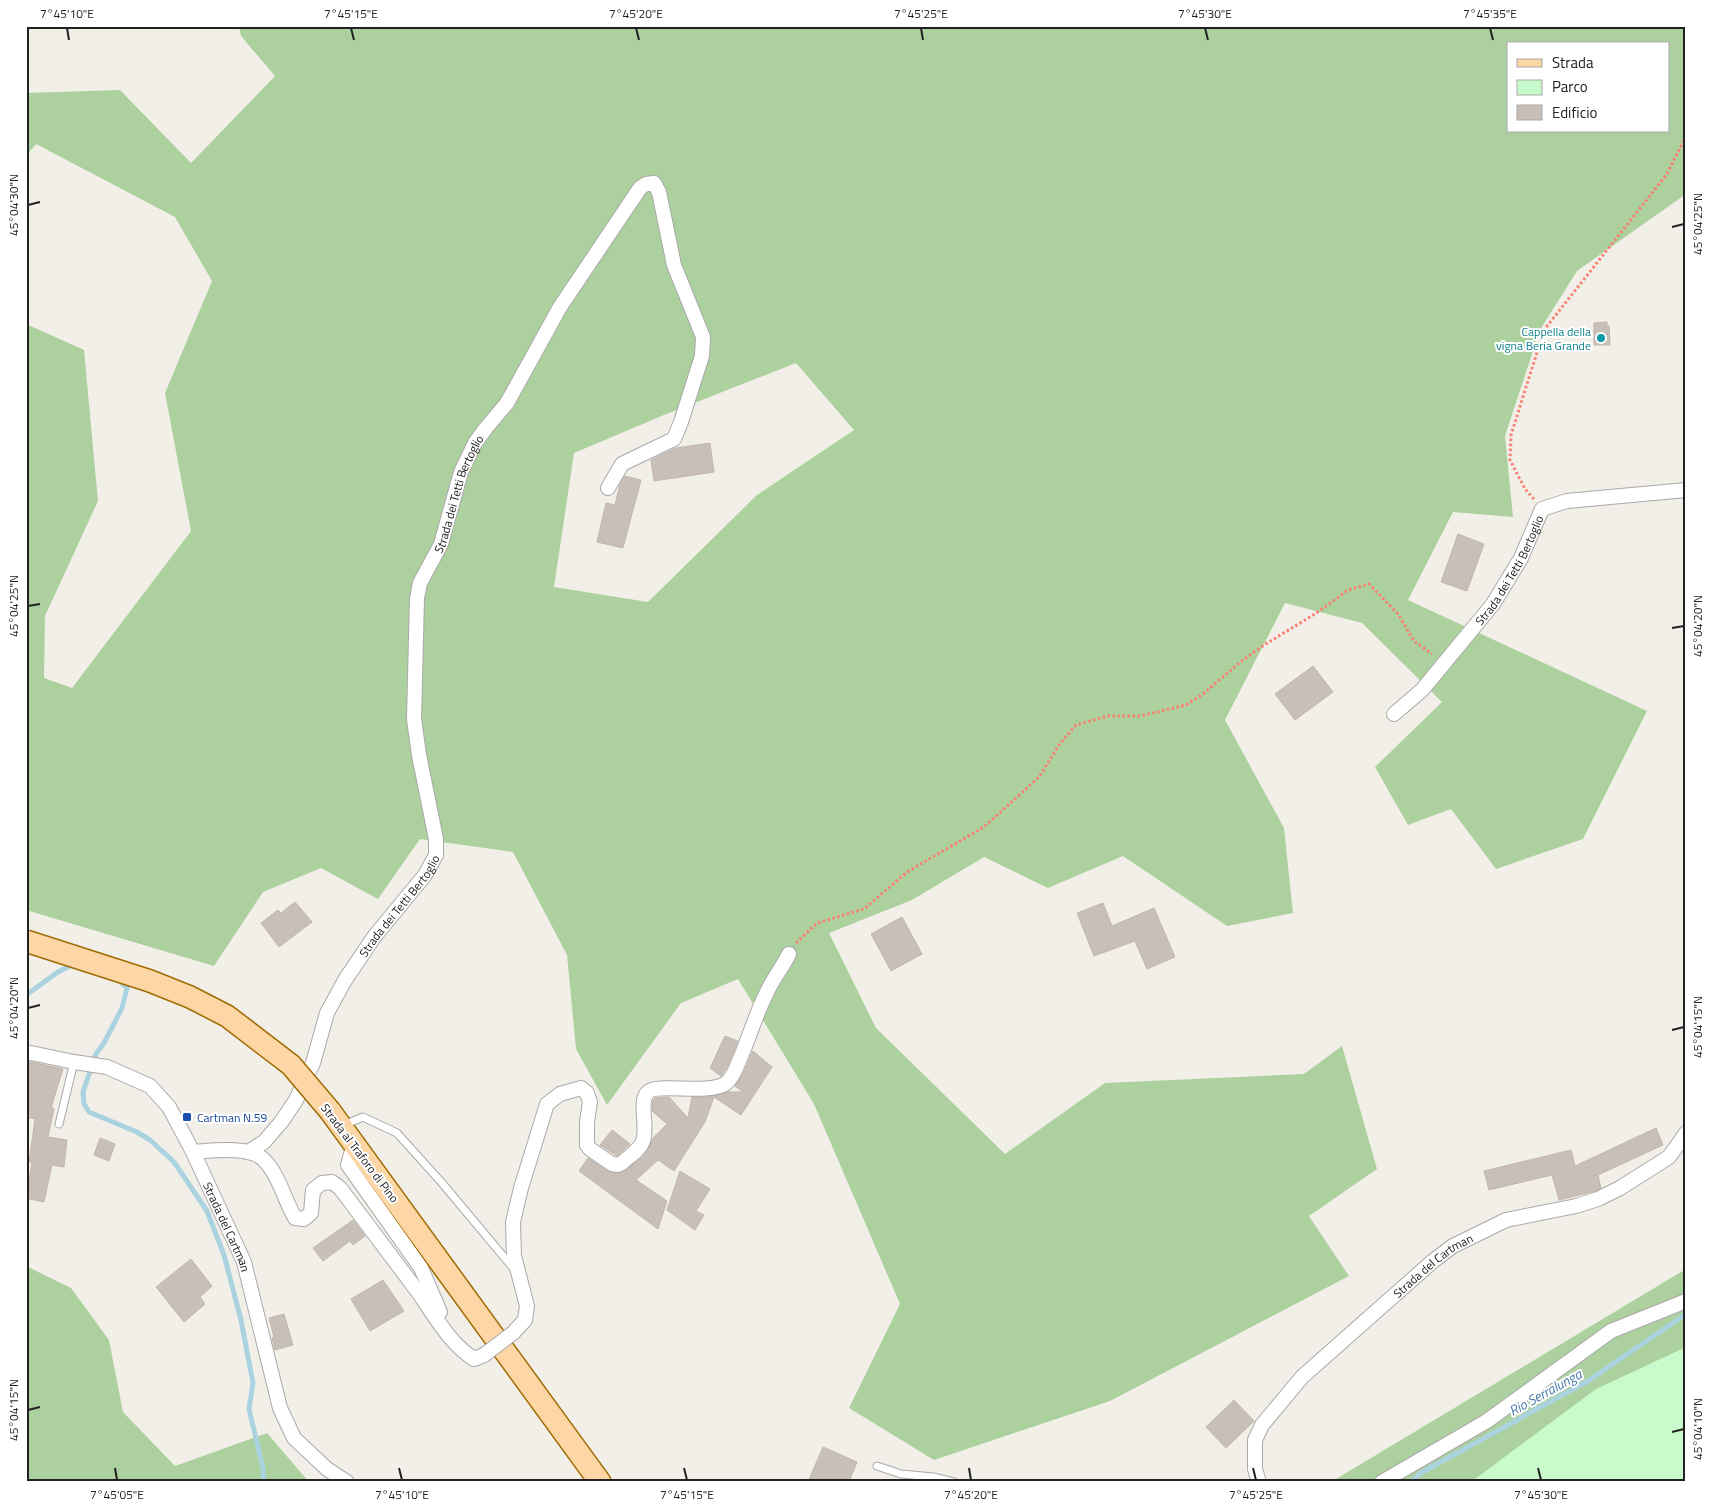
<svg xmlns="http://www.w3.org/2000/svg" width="1712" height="1508" font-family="'Titillium Web',sans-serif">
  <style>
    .forest { fill: #add19e; fill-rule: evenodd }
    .park { fill: #c8facc }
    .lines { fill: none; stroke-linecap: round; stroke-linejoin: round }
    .stream { stroke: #aad3df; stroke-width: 5 }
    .building { fill: #c7bfb8; stroke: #c4b6ab }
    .service-casing { stroke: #a9a9a9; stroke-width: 9 }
    .minor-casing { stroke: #a9a9a9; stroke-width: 16 }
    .primary-casing { stroke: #a06b00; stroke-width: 24 }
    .path { stroke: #fa8072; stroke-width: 3; stroke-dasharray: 2.5 2.5; stroke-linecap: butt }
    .service { stroke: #fff; stroke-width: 7 }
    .minor { stroke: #fff; stroke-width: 14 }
    .primary { stroke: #fcd6a4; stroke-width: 21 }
    .minor-bridge-casing { stroke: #a9a9a9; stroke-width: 16; stroke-linecap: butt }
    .primary-bridge-casing { stroke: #a06b00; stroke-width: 24; stroke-linecap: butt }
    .minor-bridge { stroke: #fff; stroke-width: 14 }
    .primary-bridge { stroke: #fcd6a4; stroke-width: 21 }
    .ticks { fill: none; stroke: #222; stroke-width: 2 }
    .culture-dot { fill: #0f9aa8; stroke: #fff; stroke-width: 2 }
    .transit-dot { fill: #1a4fb4; stroke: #fff; stroke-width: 2 }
    .labels { text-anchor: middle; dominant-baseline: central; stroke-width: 4; stroke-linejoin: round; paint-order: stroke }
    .culture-label { font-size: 12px; fill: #0d838f; stroke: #fff; text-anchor: end }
    .street-label { font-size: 12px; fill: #222; stroke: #fff }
    .transit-label { font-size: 12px; fill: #164399; stroke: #fff; text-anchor: start }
    .water-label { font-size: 14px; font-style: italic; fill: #4a7aab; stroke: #fff }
    .neatline { fill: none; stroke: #222; stroke-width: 2 }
    .ticks-label { font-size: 12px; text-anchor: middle; fill: #222 }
  </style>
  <rect width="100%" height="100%" fill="#f2efe9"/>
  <path class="forest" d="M239,26H1686V194L1577,271L1540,330L1505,436L1513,517L1453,512L1408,600L1647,711L1583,839L1496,869L1451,809L1408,825L1375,767L1442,702L1362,623L1285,603L1225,720L1284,828L1293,913L1227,926L1123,856L1048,888L984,857L912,900L829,933L876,1028L1005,1154L1105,1083L1304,1074L1342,1046L1377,1169L1309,1216L1349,1276L1110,1401L934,1460L849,1408L900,1304L814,1104L738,979L681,1003L607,1105L576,1049L567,955L513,852L420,839L378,899L321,868L263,892L214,966L26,910V324L84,350L98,501L45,616L44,678L72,688L191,531L165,393L212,281L175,217L36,144L26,156V93L120,90L191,163L275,76L241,36ZM1508,44H1668V131H1508ZM796,363L854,430L757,495L648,602L554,587L574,453L664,415Z
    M26,1266L71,1288L109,1340L123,1412L175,1466L267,1433L309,1482H26Z
    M1686,1269V1482H1331Z"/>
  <path class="park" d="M1686,1347V1482H1471L1596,1389Z"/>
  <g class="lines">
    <path class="stream" d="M117,979L127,988L122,1008L104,1043L96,1054L83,1092L84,1104L89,1112L137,1132L150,1140L174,1162L207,1211L224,1255L241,1320L253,1383L249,1409L263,1468L264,1482
      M26,995L58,972L74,964
      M374,1482H406
      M1411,1482L1419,1474L1588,1381L1686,1314"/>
  </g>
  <path class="building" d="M1607,322V326H1609L1610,345H1594V323Z
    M710,443L714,472L654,481L651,460L676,448Z
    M625,476L641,480L623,548L597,542L606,503L615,505L620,484Z
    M1458,534L1484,544L1467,591L1441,582Z
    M1313,666L1333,692L1295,720L1275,694Z
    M295,902L312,922L279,947L261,923L278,910L281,913Z
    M1103,903L1112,926L1154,908L1175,957L1147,969L1135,941L1094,956L1077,913Z
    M902,917L922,954L891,971L871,934Z
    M725,1036L738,1041L727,1067L721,1076L710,1068Z
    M753,1051L772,1067L741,1115L714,1097L705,1122L674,1171L658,1160L636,1180L667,1201L658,1229L579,1171L588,1158L607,1171L621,1173L643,1157L649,1148L653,1138L667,1124L652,1111L653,1101L655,1098L669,1097L688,1118L692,1097H707L728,1092H743L735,1086L743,1074Z
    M26,1061L63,1069L51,1108H54L48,1137L67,1140L64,1167L52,1165L44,1202L26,1198L32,1162H29L35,1119L26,1117Z
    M1656,1128L1663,1145L1598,1175L1601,1188L1595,1191L1559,1200L1552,1175L1489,1190L1484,1171L1571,1150L1575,1166Z
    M612,1130L630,1144L617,1156L600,1145Z
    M100,1138L115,1144L109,1161L94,1155Z
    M680,1171L710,1189L696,1211L704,1215L695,1230L667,1210Z
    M353,1220L365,1236L353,1245L350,1241L323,1261L313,1248Z
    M191,1259L212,1286L200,1297L205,1304L184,1322L156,1287Z
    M383,1280L404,1311L370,1331L351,1299Z
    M284,1314L293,1345L275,1350L272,1338L274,1337L269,1318Z
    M1234,1400L1254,1421L1226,1448L1206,1427Z
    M823,1447L857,1462L849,1482H808Z"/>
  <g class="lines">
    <g class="service-casing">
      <path id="service" d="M59,1124L74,1062
        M344,1125L363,1117L397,1133L442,1183L514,1269
        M877,1466L901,1474L933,1477L954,1482"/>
    </g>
    <g class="minor-casing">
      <g id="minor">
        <path id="s1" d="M1394,714L1422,690L1493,604L1521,558L1542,509L1567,501L1686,490"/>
        <path id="s2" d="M26,1052L74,1062L107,1067L150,1086L169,1107L193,1152L244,1262L280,1408L294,1438L327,1469L347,1482"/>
        <path d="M354,1143L348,1165L421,1268L440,1312"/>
        <path d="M193,1152C211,1150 251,1146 264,1160C279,1175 284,1199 295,1218L304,1219L311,1213L313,1190L322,1183L332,1182L340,1188C366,1223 392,1257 418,1292C435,1316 449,1343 474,1359L484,1355"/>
        <path id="s3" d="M248,1152L264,1142L282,1121L296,1100L313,1063L327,1013L345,980L374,937L425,875L436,855V839L419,755L414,719L417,598L420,583L441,544L461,472L475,443L486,428L507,403L560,307L640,188L646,184L654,183L659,192L674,265L703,337L702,356L681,422L674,439L622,464L608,488"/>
        <path d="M513,1333L525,1320L527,1306L514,1256L513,1222L521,1188L547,1104L560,1094L581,1088L587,1093L590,1102L587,1122V1145L590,1149L612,1164L618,1165L622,1163C628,1157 640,1150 643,1141C648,1128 639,1102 647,1093C655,1082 706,1095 725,1084C732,1079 736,1069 739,1061C749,1039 755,1016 766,994C772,980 782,968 789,954"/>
        <path id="s4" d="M1259,1482L1255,1469V1440L1262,1425L1302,1377L1433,1261L1453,1246L1506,1220L1576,1206L1598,1199L1620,1188L1669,1157L1686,1133"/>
        <path d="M1382,1482L1487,1421L1611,1331L1686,1301"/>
      </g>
    </g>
    <g class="primary-casing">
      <path id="primary" d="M330,1111L600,1482"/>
    </g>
    <path class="path" d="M1534,499L1525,489L1510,460L1511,435L1544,330L1667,174L1686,136
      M796,943L817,923L864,909L907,872L984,827L1039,777L1059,745L1076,725L1108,716H1140L1186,705L1203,694L1239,663L1264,645L1315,614L1348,590L1369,584L1398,614L1414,641L1432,654"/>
    <use href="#service" class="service"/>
    <use href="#minor" class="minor"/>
    <use href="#primary" class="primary"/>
    <g class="minor-bridge-casing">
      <path id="minor-bridge" d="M484,1355L513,1333"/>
    </g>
    <g class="primary-bridge-casing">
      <path id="primary-bridge" d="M26,941L150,981L190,997L227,1016L291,1065L330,1111"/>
    </g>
    <use href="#minor-bridge" class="minor-bridge"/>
    <use href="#primary-bridge" class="primary-bridge"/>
  </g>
  <path class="ticks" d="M67,28L69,40M351,28L354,40M636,28L639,40M921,28L923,40M1205,28L1208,40M1490,28L1493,40M28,205L40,202M1672,227L1684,224M28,606L40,604M1672,628L1684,626M28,1008L40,1005M1672,1030L1684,1027M28,1410L40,1407M1672,1432L1684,1429M115,1468L117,1480M399,1468L402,1480M684,1468L687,1480M969,1468L971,1480M1253,1468L1256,1480M1538,1468L1541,1480"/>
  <circle class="culture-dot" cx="1601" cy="338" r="5"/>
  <rect class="transit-dot" x="182" y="1112" width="10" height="10" rx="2.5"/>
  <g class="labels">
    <g class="culture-label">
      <text x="1591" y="331">Cappella della<tspan x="1591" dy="14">vigna Beria Grande</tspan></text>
    </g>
    <g class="street-label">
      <text stroke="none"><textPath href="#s3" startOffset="729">Strada dei Tetti Bertoglio</textPath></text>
      <text stroke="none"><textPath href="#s1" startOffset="186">Strada dei Tetti Bertoglio</textPath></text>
      <text stroke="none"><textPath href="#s3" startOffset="294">Strada dei Tetti Bertoglio</textPath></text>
      <text transform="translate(360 1153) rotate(53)">Strada al Traforo di Pino</text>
      <text stroke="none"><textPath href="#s2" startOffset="291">Strada del Cartman</textPath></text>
      <text stroke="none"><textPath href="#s4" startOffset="294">Strada del Cartman</textPath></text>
    </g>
    <g class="transit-label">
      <text x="197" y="1117">Cartman N.59</text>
    </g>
    <g class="water-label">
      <text transform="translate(1545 1392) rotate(-29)">Rio Serralunga</text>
    </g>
  </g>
  <rect width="1712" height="1508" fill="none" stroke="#ffffff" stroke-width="55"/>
  <rect x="1507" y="42" width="162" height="90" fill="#ffffff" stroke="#a7a7a7"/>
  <rect x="1517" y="59" width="25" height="8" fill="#fcd6a4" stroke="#a7a7a7"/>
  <text x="1552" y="68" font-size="15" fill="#222222">Strada</text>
  <rect x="1517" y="80" width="25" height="15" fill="#c8facc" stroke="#a7a7a7"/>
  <text x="1552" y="92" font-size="15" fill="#222222">Parco</text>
  <rect x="1517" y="105" width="25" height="15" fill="#c7bfb8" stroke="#a7a7a7"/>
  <text x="1552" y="118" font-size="15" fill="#222222">Edificio</text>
  <rect x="28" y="28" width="1656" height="1452" class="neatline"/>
  <g class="ticks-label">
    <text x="67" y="18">7°45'10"E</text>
    <text x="351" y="18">7°45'15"E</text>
    <text x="636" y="18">7°45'20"E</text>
    <text x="921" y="18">7°45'25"E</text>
    <text x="1205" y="18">7°45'30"E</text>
    <text x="1490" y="18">7°45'35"E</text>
    <text transform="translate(14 205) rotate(-90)" y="4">45°04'30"N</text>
    <text transform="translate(1698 224) rotate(-90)" y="4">45°04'25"N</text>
    <text transform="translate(14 606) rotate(-90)" y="4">45°04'25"N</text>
    <text transform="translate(1698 626) rotate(-90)" y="4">45°04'20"N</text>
    <text transform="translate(14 1008) rotate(-90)" y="4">45°04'20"N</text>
    <text transform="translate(1698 1027) rotate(-90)" y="4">45°04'15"N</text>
    <text transform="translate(14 1410) rotate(-90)" y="4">45°04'15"N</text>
    <text transform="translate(1698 1429) rotate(-90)" y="4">45°04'10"N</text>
    <text x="117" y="1499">7°45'05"E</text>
    <text x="402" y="1499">7°45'10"E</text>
    <text x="687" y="1499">7°45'15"E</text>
    <text x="971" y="1499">7°45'20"E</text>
    <text x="1256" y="1499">7°45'25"E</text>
    <text x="1541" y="1499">7°45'30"E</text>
  </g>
</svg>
